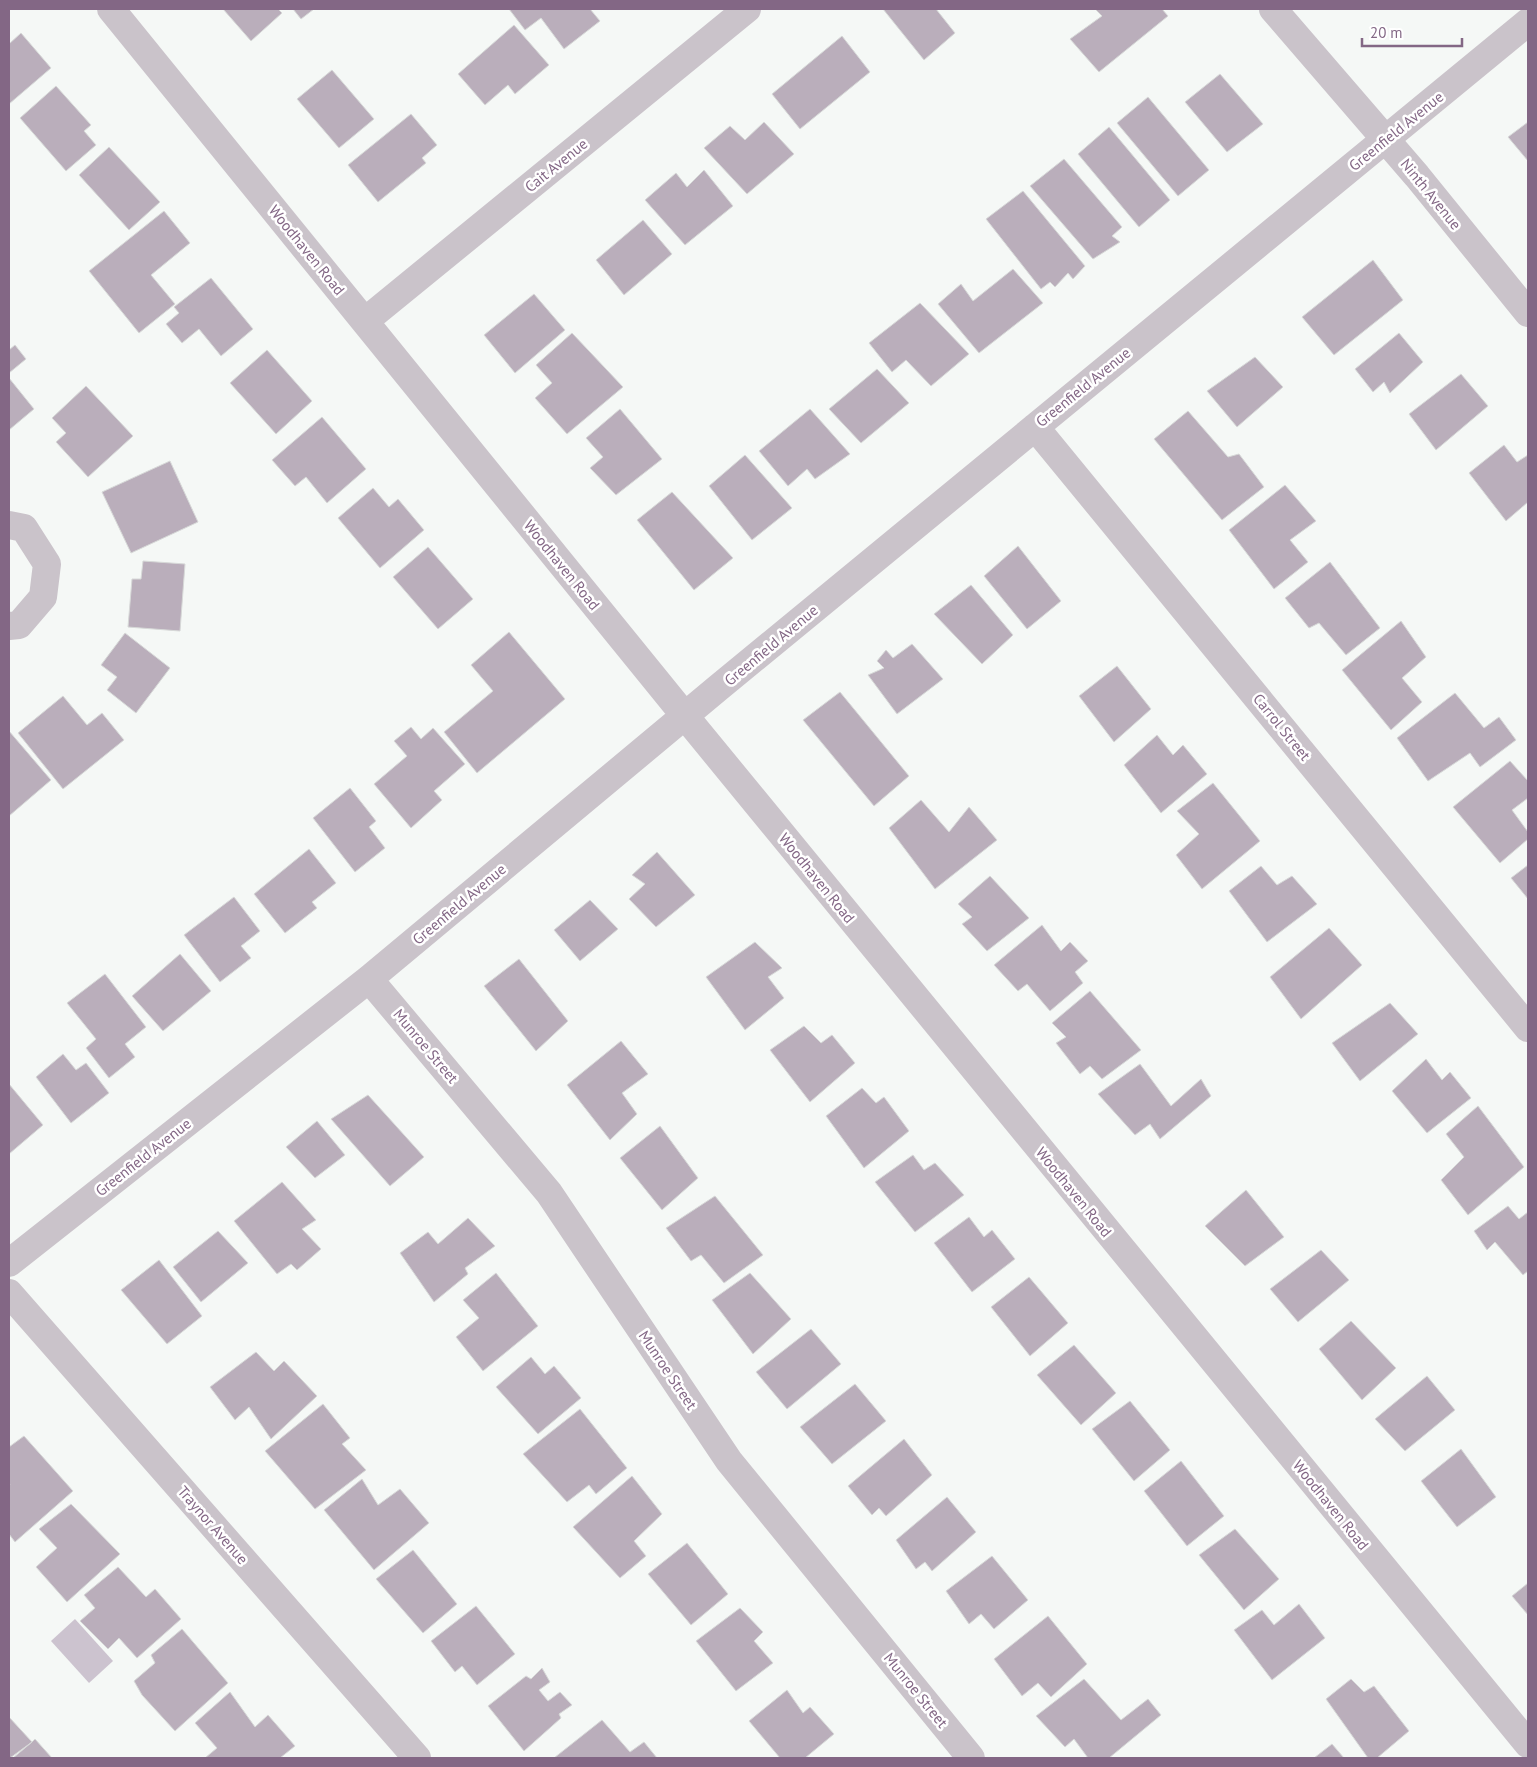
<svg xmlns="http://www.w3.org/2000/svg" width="1537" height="1767" font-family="'PT Sans',sans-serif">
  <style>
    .water { fill: #ccc3cf }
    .building { fill: #baaebb; stroke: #d7d9d8 }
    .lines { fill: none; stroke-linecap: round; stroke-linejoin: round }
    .minor { stroke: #cac3ca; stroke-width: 28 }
    .labels { text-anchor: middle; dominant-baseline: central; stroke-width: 5; stroke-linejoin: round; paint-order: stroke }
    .street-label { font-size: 15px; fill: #836785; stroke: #fff }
  </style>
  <rect width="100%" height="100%" fill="#f5f8f6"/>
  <path class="water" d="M75,1619L113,1661L89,1683L51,1641Z"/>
  <path class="building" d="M223,9H278L282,13L251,41Z
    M293,9H314L301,19Z
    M509,9H590L600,21L564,49L541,18L525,30Z
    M883,9H936L955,33L924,60Z
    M1095,9H1162L1168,16L1099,72L1070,39L1102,16Z
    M514,25L549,65L515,94L508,85L485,105L458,74Z
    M21,33L51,68L9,104V44Z
    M842,36L870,72L800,129L772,94Z
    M332,70L374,119L339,148L297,99Z
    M1220,74L1263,124L1227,152L1185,102Z
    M56,86L91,125L84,131L96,145L66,171L20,118Z
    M1148,97L1209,170L1178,196L1117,123Z
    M411,114L437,145L422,158L426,163L378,202L348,165Z
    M764,122L794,154L747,194L704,148L730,126L745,140Z
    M1528,122V161L1508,137Z
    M1109,127L1170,200L1139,227L1078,154Z
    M109,147L160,202L129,230L79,175Z
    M1064,159L1122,227L1112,236L1120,242L1093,259L1030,186Z
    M704,170L733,206L685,245L645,200L676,173L687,187Z
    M1023,191L1085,266L1073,279L1068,273L1055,287L1050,282L1041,289L986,219Z
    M164,211L190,243L151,275L175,304L139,333L89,271Z
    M643,220L672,254L624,295L596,260Z
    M1373,260L1403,300L1334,355L1302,317Z
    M1013,269L1043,303L979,353L938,304L961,284L973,301Z
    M211,278L253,329L221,356L199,329L182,343L166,324L179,313L174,307Z
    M534,294L565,330L515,373L484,335Z
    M920,303L969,354L931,386L906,360L892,372L869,343Z
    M572,333L623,387L567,434L535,398L552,383L536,365Z
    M1399,333L1423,362L1390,393L1384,382L1373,392L1355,369Z
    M15,345L26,359L9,373V350Z
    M267,350L312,401L276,434L230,383Z
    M1255,357L1283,387L1237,427L1207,391Z
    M877,369L909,403L861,443L829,409Z
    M1461,374L1488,406L1436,450L1409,414Z
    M9,378L34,409L9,430Z
    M86,386L133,436L88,477L56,442L66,433L52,418Z
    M620,409L662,459L616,495L590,468L603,457L586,438Z
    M810,409L850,454L815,479L807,469L788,486L759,451Z
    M1188,411L1228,457L1239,454L1264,487L1222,520L1154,439Z
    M322,417L366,469L327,503L306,477L295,486L272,460Z
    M1504,445L1517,462L1528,455V502L1506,521L1469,473Z
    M745,455L792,508L752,540L709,486Z
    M170,461L198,522L131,553L102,492Z
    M1285,485L1316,521L1290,540L1308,562L1274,589L1229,530Z
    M373,488L389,507L398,499L424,530L380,568L338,518Z
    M672,492L733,558L694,590L637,520Z
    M1018,546L1061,601L1027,629L984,576Z
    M428,547L473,599L438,629L393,577Z
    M143,561L185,564L180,631L128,627L132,579H141Z
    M1330,562L1380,628L1346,655L1319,623L1309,628L1285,598Z
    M971,585L1013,635L982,664L934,614Z
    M1401,621L1426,657L1402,678L1422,702L1391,730L1342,670Z
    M509,632L565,699L477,773L444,732L493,691L471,665Z
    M125,633L170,668L136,713L107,690L117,677L101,665Z
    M912,644L943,679L897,714L868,675L884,668L877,661L886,650L893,658Z
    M1117,666L1151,709L1114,742L1079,696Z
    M840,692L909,776L874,806L803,720Z
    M1455,693L1484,728L1499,717L1516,740L1480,767L1470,753L1428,781L1397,738Z
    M63,696L87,725L102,713L124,740L63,789L18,733Z
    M411,727L421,739L433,728L465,764L434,791L442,800L411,828L374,784L407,756L394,741Z
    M9,731L51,780L9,816Z
    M1157,735L1173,755L1183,745L1207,774L1161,813L1124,765Z
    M1510,761L1528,781V798L1512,810L1528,832V839L1500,863L1453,807Z
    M1213,783L1260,841L1202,889L1176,855L1199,834L1177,811Z
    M350,788L376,821L369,827L385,848L355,872L313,818Z
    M921,800L949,832L969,807L997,840L935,889L889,828Z
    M309,849L336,883L312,902L317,908L285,933L254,894Z
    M657,852L695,895L656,927L629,899L645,884L632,875Z
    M1528,865V899L1511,878Z
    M1261,866L1277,885L1292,876L1317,904L1267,942L1229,891Z
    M990,876L1029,918L987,951L962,924L972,917L958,904Z
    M234,897L260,931L241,946L251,958L220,982L184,935Z
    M590,900L618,929L580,961L554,930Z
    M1042,925L1061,951L1070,942L1088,961L1075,972L1083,983L1050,1011L1027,984L1018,991L994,965Z
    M1329,928L1362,965L1301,1019L1270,977Z
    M755,942L782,968L768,977L784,998L745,1030L706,977Z
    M180,954L211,991L163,1031L132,996Z
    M519,959L568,1021L536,1051L484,986Z
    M105,974L146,1027L125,1044L135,1057L109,1078L86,1048L96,1039L67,1003Z
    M1090,991L1141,1050L1102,1079L1090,1066L1080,1074L1056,1043L1066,1037L1052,1023Z
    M1390,1003L1418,1034L1360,1081L1332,1043Z
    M804,1026L821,1043L832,1035L855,1063L810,1102L770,1050Z
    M621,1041L648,1074L622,1093L637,1114L610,1140L567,1085Z
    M63,1054L76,1070L86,1063L109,1093L71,1123L36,1077Z
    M1426,1059L1442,1080L1450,1072L1471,1098L1427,1133L1392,1091Z
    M1140,1064L1171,1106L1201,1079L1211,1096L1160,1139L1150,1124L1135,1135L1098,1094Z
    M9,1084L43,1125L9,1154Z
    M862,1088L876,1103L884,1097L909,1131L864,1168L826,1116Z
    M368,1095L424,1157L390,1186L331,1119Z
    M1478,1106L1524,1167L1468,1215L1441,1180L1464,1157L1446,1134Z
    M317,1121L345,1155L315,1178L286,1147Z
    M660,1126L698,1178L662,1210L620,1158Z
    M913,1155L924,1170L935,1163L964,1195L915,1232L875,1182Z
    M282,1182L316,1220L302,1229L321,1249L297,1270L291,1264L277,1274L234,1221Z
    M1246,1190L1284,1237L1245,1266L1205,1226Z
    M715,1196L763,1255L724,1283L701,1255L691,1261L666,1228Z
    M1508,1206L1519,1219L1528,1212V1271L1523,1275L1495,1242L1487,1250L1474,1231Z
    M969,1217L984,1237L992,1230L1015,1259L972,1292L934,1243Z
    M468,1218L495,1246L465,1268L468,1274L434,1302L400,1253L428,1232L438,1244Z
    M218,1231L248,1263L201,1302L173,1267Z
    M1321,1250L1349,1280L1298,1322L1270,1289Z
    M159,1260L202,1316L167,1344L121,1290Z
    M496,1273L538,1326L483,1371L456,1337L479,1318L463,1300Z
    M750,1273L791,1319L753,1354L712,1300Z
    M1029,1277L1068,1323L1030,1356L991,1307Z
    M1351,1321L1396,1368L1362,1400L1319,1349Z
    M811,1329L841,1364L787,1409L756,1372Z
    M1074,1345L1116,1393L1081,1425L1037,1375Z
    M256,1352L274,1371L284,1361L317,1396L271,1439L249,1407L235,1420L210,1387Z
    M531,1357L545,1374L554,1366L581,1398L538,1434L496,1387Z
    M1427,1376L1455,1410L1405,1451L1375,1419Z
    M855,1384L886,1421L832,1464L800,1427Z
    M1130,1401L1170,1450L1134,1481L1092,1429Z
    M323,1404L350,1438L342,1444L366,1470L315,1509L265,1451Z
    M580,1409L627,1468L596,1494L589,1485L567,1502L523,1454Z
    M24,1436L73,1491L15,1542L9,1534V1486L10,1485L9,1483V1447Z
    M904,1439L932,1475L886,1516L879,1508L872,1515L848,1486Z
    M1461,1449L1496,1497L1457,1527L1421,1481Z
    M1181,1461L1224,1516L1187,1546L1144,1491Z
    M632,1476L662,1514L634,1541L646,1556L620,1578L573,1527Z
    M362,1479L378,1505L400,1489L429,1523L374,1570L324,1510Z
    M947,1497L976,1532L932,1571L925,1562L916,1569L896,1540Z
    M71,1504L120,1554L67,1602L36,1567L57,1548L39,1529Z
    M1235,1529L1279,1579L1244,1610L1199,1555Z
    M687,1543L728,1594L691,1625L648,1574Z
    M413,1550L457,1604L423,1633L376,1579Z
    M992,1556L1028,1600L994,1629L981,1614L969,1624L946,1591Z
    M118,1567L146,1597L155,1589L181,1619L137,1658L119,1638L108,1649L80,1621L95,1608L84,1595Z
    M1528,1583V1615L1512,1596Z
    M1299,1604L1325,1638L1272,1680L1234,1630L1262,1610L1274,1625Z
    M476,1606L515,1654L477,1685L462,1666L455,1672L431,1641Z
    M740,1608L763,1632L754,1641L773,1663L736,1691L696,1641Z
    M1048,1616L1087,1664L1051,1697L1038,1683L1022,1696L994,1659Z
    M182,1629L228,1683L175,1731L142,1695L134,1681L155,1663L151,1655Z
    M542,1668L550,1682L539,1690L548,1701L560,1692L572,1705L559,1714L561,1718L524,1751L488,1706L526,1676L531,1679Z
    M1084,1679L1121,1720L1148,1699L1161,1715L1109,1758H1088L1074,1739L1065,1747L1036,1716Z
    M1351,1679L1364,1692L1374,1686L1409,1731L1377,1758H1368L1326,1699Z
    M787,1690L803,1713L810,1707L834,1734L805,1758H780L749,1721Z
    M230,1692L255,1727L268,1715L295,1746L280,1758H205L217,1748L195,1723Z
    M9,1717L32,1742L10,1758H9Z
    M602,1720L630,1752L644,1742L657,1758H554Z
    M35,1739L52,1758H13L32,1742Z
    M1332,1744L1344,1758H1314Z"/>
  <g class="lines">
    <path class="minor" d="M111,9L685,716L1528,1744
      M1273,9L1417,176L1528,313
      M365,321L747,9
      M1035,427L1528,1028
      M9,525L24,528L47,564L43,597L19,625L9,626
      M369,979L549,1193L729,1461L971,1758
      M9,1263L369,979L718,688L1528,22
      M9,1293L417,1758"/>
  </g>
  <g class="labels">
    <g class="street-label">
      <text transform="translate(1396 131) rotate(-39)">Greenfield Avenue</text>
      <text transform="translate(556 165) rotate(-39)">Cait Avenue</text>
      <text transform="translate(1431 194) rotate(51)">Ninth Avenue</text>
      <text transform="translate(307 250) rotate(51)">Woodhaven Road</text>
      <text transform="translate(1083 387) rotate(-39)">Greenfield Avenue</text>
      <text transform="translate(562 565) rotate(51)">Woodhaven Road</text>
      <text transform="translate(771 645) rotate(-40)">Greenfield Avenue</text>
      <text transform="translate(1282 727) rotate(51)">Carrol Street</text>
      <text transform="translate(817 878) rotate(51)">Woodhaven Road</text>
      <text transform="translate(459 904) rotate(-40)">Greenfield Avenue</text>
      <text transform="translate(426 1046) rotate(50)">Munroe Street</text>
      <text transform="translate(143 1157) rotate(-38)">Greenfield Avenue</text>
      <text transform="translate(1074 1192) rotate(51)">Woodhaven Road</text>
      <text transform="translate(668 1370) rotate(56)">Munroe Street</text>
      <text transform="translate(1331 1505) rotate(51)">Woodhaven Road</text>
      <text transform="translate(213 1525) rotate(49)">Traynor Avenue</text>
      <text transform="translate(916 1690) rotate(51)">Munroe Street</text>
    </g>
  </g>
  <rect width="1537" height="1767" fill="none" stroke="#836785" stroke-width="20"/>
  <path d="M1362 38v8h100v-8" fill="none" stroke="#836785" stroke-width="2.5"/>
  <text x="1370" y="38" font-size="15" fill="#836785" stroke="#ffffff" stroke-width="4" paint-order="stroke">20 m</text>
</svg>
